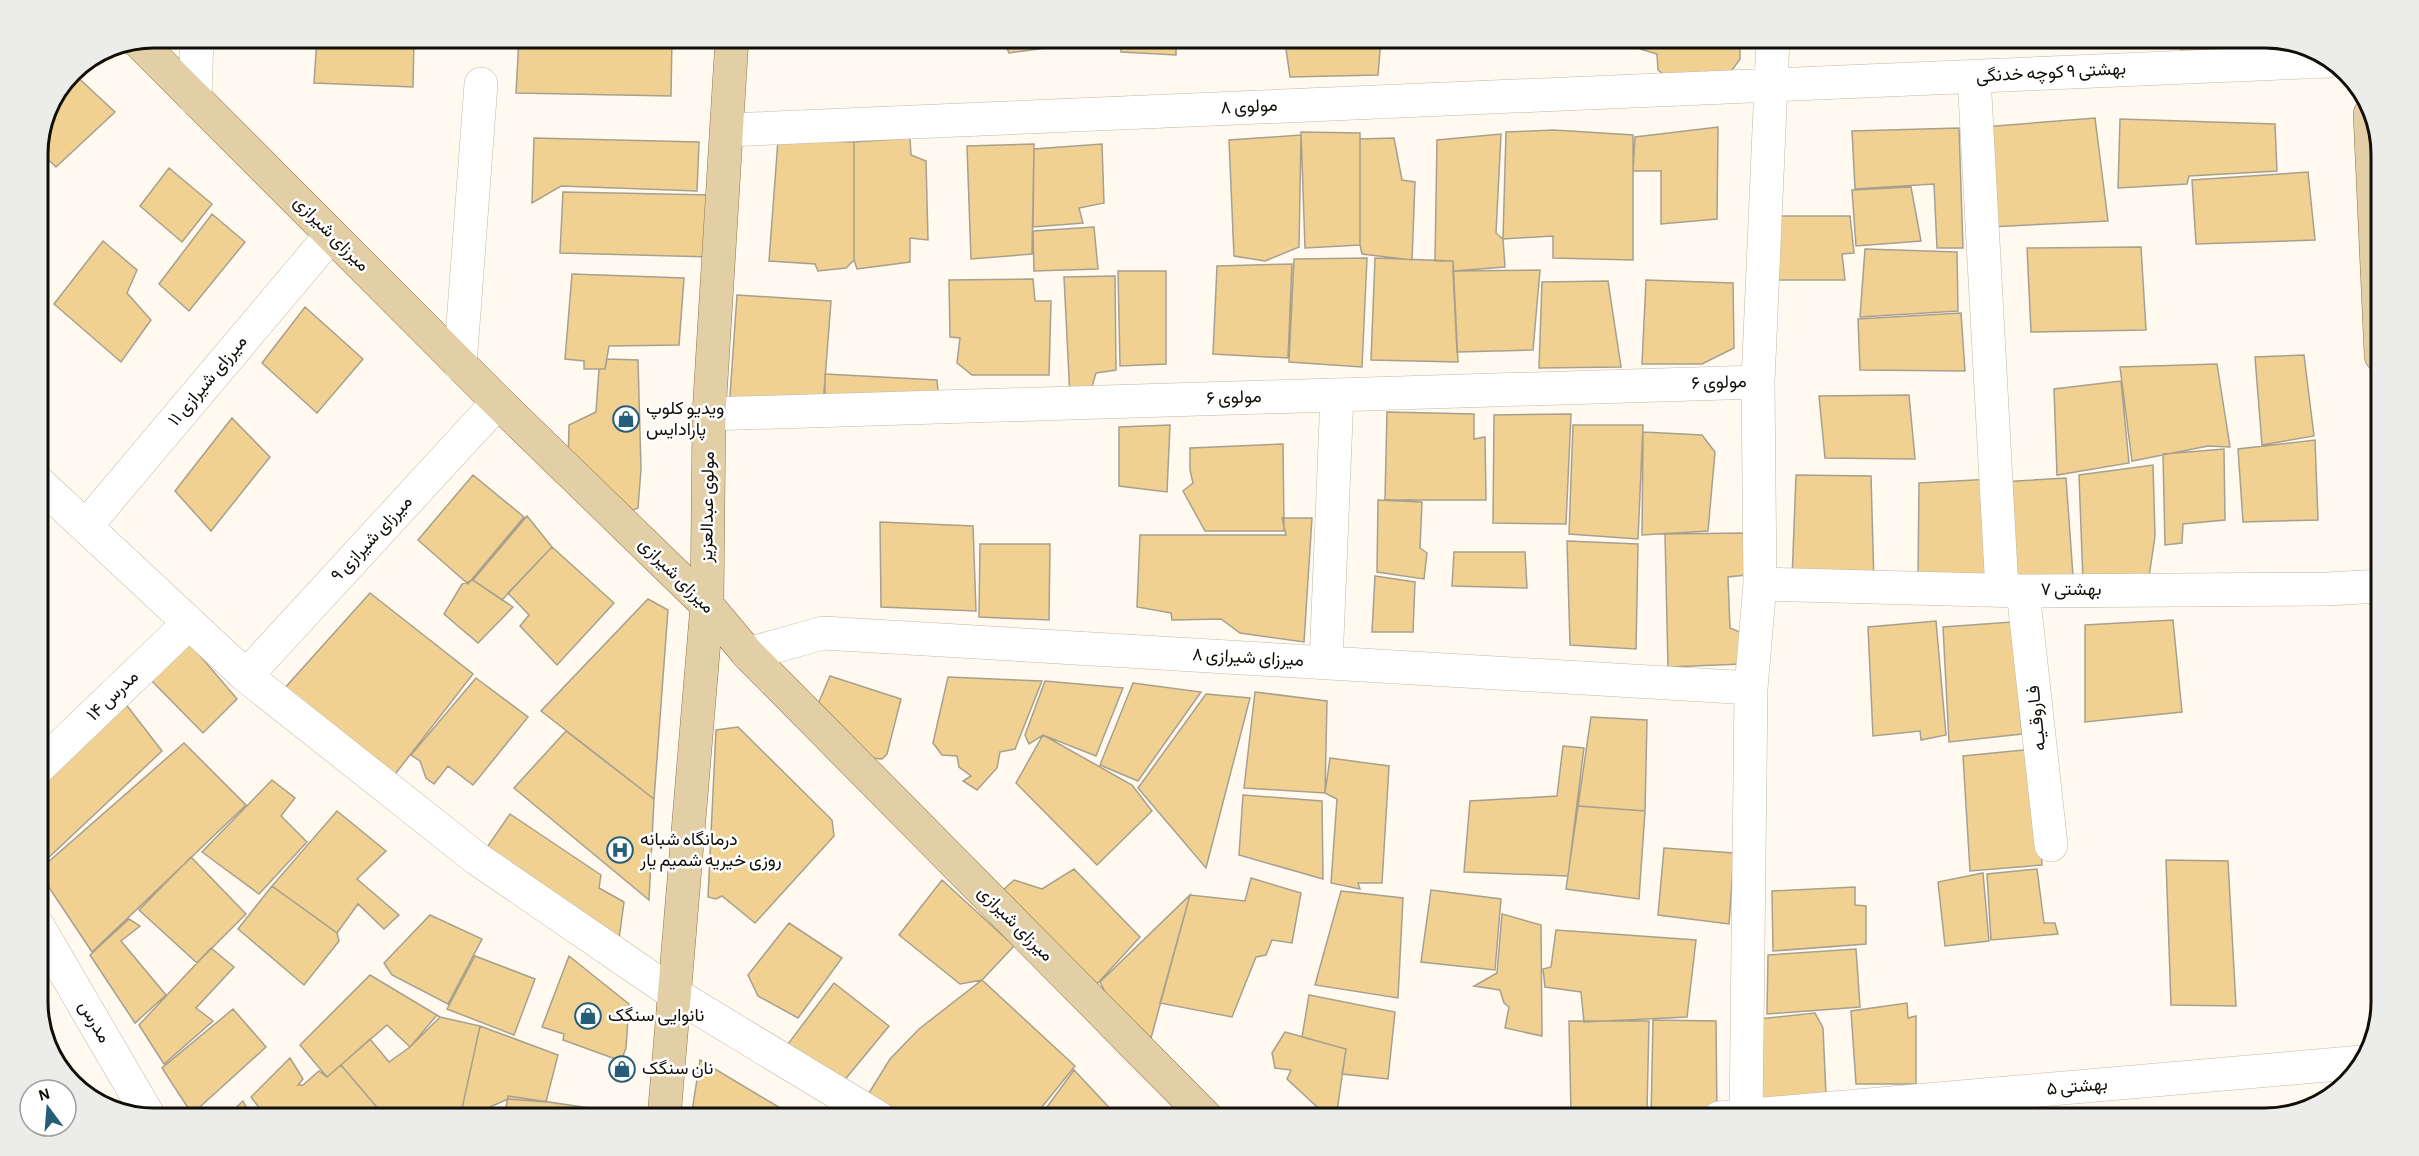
<svg xmlns="http://www.w3.org/2000/svg" width="2419" height="1156" font-family="'Alegreya Sans',Vazirmatn,sans-serif">
  <style>
    .building { fill: #f0d191; stroke: #a8a08f; stroke-width: 1.5 }
    .lines { fill: none; stroke-linecap: round; stroke-linejoin: round }
    .minor-casing { stroke: #c1b9a8; stroke-width: 34 }
    .major-casing { stroke: #8e7749; stroke-width: 34 }
    .minor { stroke: #fff; stroke-width: 33 }
    .major { stroke: #e3cfa6; stroke-width: 33 }
    .labels { text-anchor: middle; dominant-baseline: central; stroke-width: 5; stroke-linejoin: round; paint-order: stroke }
    .street-label { font-size: 18px; fill: #120f09; stroke: #fff }
    .poi-label { font-size: 18px; fill: #120f09; stroke: #fff; text-anchor: start }
    .rim { fill: none; stroke: #120f09; stroke-width: 3 }
  </style>
  <rect width="100%" height="100%" fill="#fff9ef"/>
  <path class="building" d="M317,38H414L413,87L314,83Z
    M519,38H672L671,96L516,93Z
    M932,38H1005L1004,41L932,40Z
    M1005,38H1061V46L1009,53L1005,44Z
    M1061,38H1118L1119,47L1061,46Z
    M1121,38H1176V55L1121,52Z
    M1295,38H1381L1378,75L1290,77L1285,42Z
    M1640,38H1740V59L1730,73L1664,75L1658,70L1657,54L1640,49Z
    M2178,38H2238V58L2184,60Z
    M2250,38H2265L2291,44L2292,56L2251,57Z
    M72,72L115,112L56,167L38,150V147L47,109Z
    M2095,118L2108,221L1990,227L1984,127Z
    M2120,119L2275,124L2277,171L2189,176L2187,184L2118,188Z
    M1718,127L1717,219L1661,224V171H1633L1635,137Z
    M1959,128L1963,248H1937L1934,184L1855,189L1852,131Z
    M1554,130L1633,135V260L1553,258V236L1503,239L1506,132Z
    M1301,132L1360,133V245L1305,248Z
    M1501,134L1496,233L1503,239L1505,267L1453,271V261H1435L1437,140Z
    M1301,135L1299,247L1265,261L1234,256L1229,140Z
    M534,138L699,142L697,191L561,186L532,203Z
    M910,138L911,155L926,161L928,240L910,238V262L857,269L854,260V142Z
    M1394,138L1402,180L1415,182L1412,260L1362,254L1360,245V139Z
    M778,140L854,142V260L846,268L818,271L815,264L769,261Z
    M1034,144L1032,254L971,259L967,146Z
    M1102,144L1104,203L1079,208L1083,223L1033,227L1034,149Z
    M169,168L212,204L182,242L140,206Z
    M2308,172L2315,240L2196,244L2192,180Z
    M1911,187L1921,241L1856,246L1852,190Z
    M563,192L713,195L712,257L560,253Z
    M212,214L245,242L189,311L159,284Z
    M1771,216H1850L1854,253L1842,254L1845,280H1767Z
    M1094,227L1098,269L1034,271L1033,231Z
    M103,241L137,270L127,293L151,320L121,362L54,304Z
    M2141,247L2146,330L2031,332L2027,248Z
    M1865,249L1957,252L1958,311L1860,317Z
    M1367,258L1362,367L1289,362L1294,259Z
    M1375,258L1453,261L1458,362L1371,360Z
    M1292,264L1288,358L1213,354L1217,266Z
    M1540,270L1533,350L1457,352L1453,271Z
    M1118,271H1166V364L1120,366Z
    M572,274L684,278L679,345L609,346L605,369H584V361L565,359Z
    M1115,276L1116,370L1096,373L1088,400L1070,397L1064,277Z
    M1033,279L1035,301H1051L1049,375H972L957,363L960,338L950,337L949,280Z
    M1646,280L1733,283L1734,348L1702,364H1642Z
    M1608,281L1621,367L1539,368L1542,282Z
    M737,295L831,301L823,405L729,410Z
    M305,307L363,359L317,413L262,363Z
    M1961,313L1965,371L1860,370L1858,319Z
    M2304,355L2314,436L2262,445L2255,357Z
    M607,359L638,360L641,469L638,508L618,516L568,466L569,425L596,412L599,369H605Z
    M2217,364L2230,447L2208,446L2132,461L2120,367Z
    M825,374L937,380L939,404L825,410Z
    M2121,381L2129,463L2057,475L2054,389Z
    M1909,395L1915,459L1825,458L1819,396Z
    M1387,412L1474,414V439L1485,437L1486,500H1385Z
    M1571,414L1566,524L1493,523L1494,415Z
    M232,418L270,457L211,531L175,491Z
    M1170,425L1167,492L1119,486V427Z
    M1573,425H1643L1638,539L1569,534Z
    M1643,432L1702,435L1715,452L1708,531L1642,535Z
    M2315,440L2318,520L2243,522L2238,449Z
    M1283,444L1284,531H1205L1183,491L1193,483L1190,470V448Z
    M2224,449L2225,520L2183,524L2182,543L2165,545L2163,454Z
    M2153,465L2155,536L2149,577L2083,581L2079,475Z
    M473,475L524,517L468,584L418,540Z
    M1796,475L1871,476L1874,584L1792,580Z
    M2066,478L2073,576L2005,577L2000,482Z
    M1992,479L1996,574L1918,579L1919,483Z
    M1378,500L1422,502L1420,548L1427,553L1424,579L1377,572Z
    M527,516L552,547L502,600L473,580Z
    M1282,518H1312L1304,642L1240,633L1221,619L1172,620L1171,613L1137,607L1140,535H1286Z
    M880,522L973,526L976,611L881,607Z
    M1746,533V575L1728,577L1730,628L1742,633V664L1668,667L1665,534Z
    M1567,541L1638,544L1636,649L1570,645Z
    M980,544H1050L1049,620L979,617Z
    M552,547L614,603L557,665L520,626L529,615L508,593Z
    M1454,552H1525L1527,588L1452,586Z
    M1375,576L1415,582L1413,632H1372Z
    M473,580L513,607L478,643L444,614L462,584Z
    M370,593L473,674L389,782L283,690Z
    M648,599L668,610L654,799L541,711Z
    M2173,620L2182,712L2085,722V625Z
    M1936,621L1946,735L1921,740L1920,731L1873,736L1868,627Z
    M2012,622L2022,734L1949,742L1943,627Z
    M190,644L237,699L203,733L149,678Z
    M830,676L901,699L887,754L882,759L871,758L818,704Z
    M948,677L1042,681L1015,749L1000,752L997,768L977,790L963,781L971,776L959,767L957,756L942,755L933,743Z
    M476,678L528,717L473,785L448,766L434,784L426,778L420,761L411,755Z
    M1045,681L1123,688L1096,756L1043,735L1029,744L1025,735Z
    M1133,683L1201,692L1138,781L1100,765Z
    M1255,692L1327,701L1325,793L1244,788Z
    M1206,694L1250,698L1206,868L1138,788Z
    M121,698L162,751L47,859L38,845V772Z
    M1591,717L1647,720L1645,811L1578,806Z
    M738,727L832,820L834,836L755,923L722,896L716,899L708,897L716,730Z
    M566,731L654,799L649,900L514,788Z
    M1043,735L1132,785L1152,811L1097,865L1016,783Z
    M184,743L246,805L92,952L38,871Z
    M1563,746L1584,748L1568,876L1464,872L1470,801L1557,796Z
    M2034,749L2042,865L1970,871L1963,756Z
    M1330,758L1389,766L1382,883H1358L1360,889L1331,883L1337,799L1325,793Z
    M272,780L295,798L281,816L307,842L259,894L202,852Z
    M1243,795L1322,801L1323,879L1239,855Z
    M1578,806L1645,811L1639,899L1566,889Z
    M337,811L386,851L357,879L399,915L384,929L358,904L337,933L272,886Z
    M510,814L601,875L599,888L624,902L617,954L481,856Z
    M1664,848L1734,853L1729,924L1658,915Z
    M191,857L246,914L197,963L139,910Z
    M2166,860L2228,861L2236,1006L2171,1005Z
    M1074,869L1140,937L1097,984L1002,891L1014,880L1042,889Z
    M2037,869L2044,923H2055L2058,934L1991,940L1987,874Z
    M1983,873L1989,941L1945,946L1938,882Z
    M1251,878L1301,893L1292,943L1272,940L1266,955L1256,957L1232,1017L1160,1003L1190,895L1245,901Z
    M942,880L1014,946L982,980L960,984L899,935Z
    M272,886L337,933L339,941L304,985L238,929Z
    M1855,887V905L1866,906V944L1773,951L1772,891Z
    M1431,890L1501,899L1495,970L1421,962Z
    M1341,891L1403,898L1398,998L1315,985Z
    M1190,895L1151,1038L1106,994L1100,982Z
    M1502,914L1541,925L1542,1036L1505,1028L1509,1007L1504,1003L1500,990L1474,986L1497,973Z
    M430,915L482,939L448,1004L392,975L384,963Z
    M129,919L140,926L121,941L166,995L135,1023L90,955Z
    M789,923L842,958L798,1018L758,996L748,975Z
    M1556,930L1696,940L1687,1017L1584,1022L1581,992L1545,987L1543,969L1551,967Z
    M211,948L234,967L196,1008L213,1021L164,1064L139,1025Z
    M1856,949L1860,1007L1767,1014L1768,955Z
    M475,956L535,979L514,1035L447,1009Z
    M569,956L629,1004L626,1048L621,1061L563,1040L564,1034L542,1027Z
    M370,975L440,1017L437,1015L410,1047L387,1025L327,1077L300,1045Z
    M982,980L1075,1066L1033,1118H892L864,1101L890,1059L919,1029Z
    M834,983L889,1026L838,1088L785,1048Z
    M1309,995L1395,1012L1388,1079L1342,1074L1346,1049L1302,1037Z
    M1907,1003L1908,1018L1916,1016V1084H1856L1851,1011Z
    M233,1009L266,1047L192,1114L162,1068Z
    M1815,1013L1823,1028L1826,1095L1749,1113L1750,1020Z
    M440,1017L480,1026L460,1118H386L341,1065L370,1039L389,1062L410,1047Z
    M1653,1020L1716,1021L1717,1115L1651,1118Z
    M1569,1021H1649L1647,1112L1571,1114Z
    M480,1026L558,1055L546,1102L508,1099L465,1118H460Z
    M1285,1032L1346,1049L1336,1118H1329L1287,1079L1291,1070L1275,1068L1272,1053Z
    M290,1058L303,1079L298,1085H303L319,1071L327,1077L341,1065L386,1118H267L251,1097Z
    M700,1060L792,1115L790,1118H691Z
    M1074,1070L1119,1118H1039Z
    M508,1096L650,1117V1118H504Z
    M243,1101L252,1118H225Z"/>
  <g class="lines">
    <g class="minor-casing">
      <path id="minor" d="M1974,76L2002,591
        M195,99L197,38
        M727,130L2329,61
        M460,365L481,84
        M709,414L1758,382
        M38,482L246,676L476,858L673,993L879,1118
        M86,526L331,235
        M1760,584L2023,591L2327,589L2381,586
        M2023,591L2051,845
        M748,654L823,633L1751,688
        M1326,663L1337,395
        M246,676L498,402
        M38,768L189,623
        M38,926L150,1118
        M1719,1118L2362,1062
        M1746,1118L1751,688L1760,584L1758,382L1773,38"/>
    </g>
    <g class="major-casing">
      <path id="major" d="M138,41L498,402L707,605L748,654L1207,1118
        M2370,114L2381,356
        M664,1118L707,605L709,414L732,38"/>
    </g>
    <use href="#minor" class="minor"/>
    <use href="#major" class="major"/>
  </g>
  <defs>
    <g id="shop-ring" transform="scale(1.35)"><circle r="9.5" fill="#fff" stroke="#255e78" stroke-width="1.5"/><path d="M-5-2.5h2.3a2.7 3.5 0 0 1 5.4 0H5L5.5 6h-11ZM-1.5-2.5h3a1.5 2.3 0 0 0-3 0Z" fill="#255e78"/></g>
    <g id="hospital-ring" transform="scale(1.35)"><circle r="9.5" fill="#fff" stroke="#255e78" stroke-width="1.5"/><path d="M-5-5h3v3.5h4V-5h3V5h-3V1.5h-4V5h-3Z" fill="#255e78"/></g>
  </defs>
  <g fill-rule="evenodd">
    <use href="#shop-ring" x="626" y="419"/>
    <use href="#hospital-ring" x="620" y="850"/>
    <use href="#shop-ring" x="588" y="1016"/>
    <use href="#shop-ring" x="622" y="1069"/>
  </g>
  <g class="labels">
    <g class="street-label">
      <text transform="translate(2051 73) rotate(-3)">بهشتی ۹ کوچه خدنگی</text>
      <text transform="translate(1249 107) rotate(-3)">مولوی ۸</text>
      <text transform="translate(331 234) rotate(45)">میرزای شیرازی</text>
      <text transform="translate(208 381) rotate(-50)">میرزای شیرازی ۱۱</text>
      <text transform="translate(1719 383) rotate(-2)">مولوی ۶</text>
      <text transform="translate(1234 398) rotate(-2)">مولوی ۶</text>
      <text transform="translate(708 507) rotate(-89)">مولوی عبدالعزیز</text>
      <text transform="translate(372 539) rotate(-47)">میرزای شیرازی ۹</text>
      <text transform="translate(676 576) rotate(45)">میرزای شیرازی</text>
      <text x="2071" y="590">بهشتی ۷</text>
      <text transform="translate(1248 658) rotate(3)">میرزای شیرازی ۸</text>
      <text transform="translate(113 696) rotate(-44)">مدرس ۱۴</text>
      <text transform="translate(2037 718) rotate(-96)">فـاروقـیـه</text>
      <text transform="translate(1015 924) rotate(45)">میرزای شیرازی</text>
      <text transform="translate(94 1022) rotate(60)">مدرس</text>
      <text transform="translate(2077 1087) rotate(-5)">بهشتی ۵</text>
    </g>
    <g class="poi-label">
      <text x="646" y="409">ویدیو کلوپ<tspan x="646" dy="21">پارادایس</tspan></text>
      <text x="640" y="840">درمانگاه شبانه<tspan x="640" dy="21">روزی خیریه شمیم یار</tspan></text>
      <text x="608" y="1016">نانوایی سنگک</text>
      <text x="642" y="1069">نان سنگک</text>
    </g>
  </g>
  <path d="M0 0H2419V1156H0ZM154 48H2265A106 106 0 0 1 2371 154V1002A106 106 0 0 1 2265 1108H154A106 106 0 0 1 48 1002V154A106 106 0 0 1 154 48Z" fill="#ececeb" fill-rule="evenodd"/>
  <path class="rim" d="M154 48H2265A106 106 0 0 1 2371 154V1002A106 106 0 0 1 2265 1108H154A106 106 0 0 1 48 1002V154A106 106 0 0 1 154 48Z"/>
  <g transform="translate(48 1108) rotate(344)"><circle r="28" fill="#ffffff" stroke="#a09f9d" stroke-width="1.5"/>
  <path d="M0-4.5L10 22L0 15L-10 22Z" fill="#255e78"/>
  <text y="-9" font-size="16" font-weight="bold" text-anchor="middle" fill="#120f09">N</text>
  </g>
</svg>
